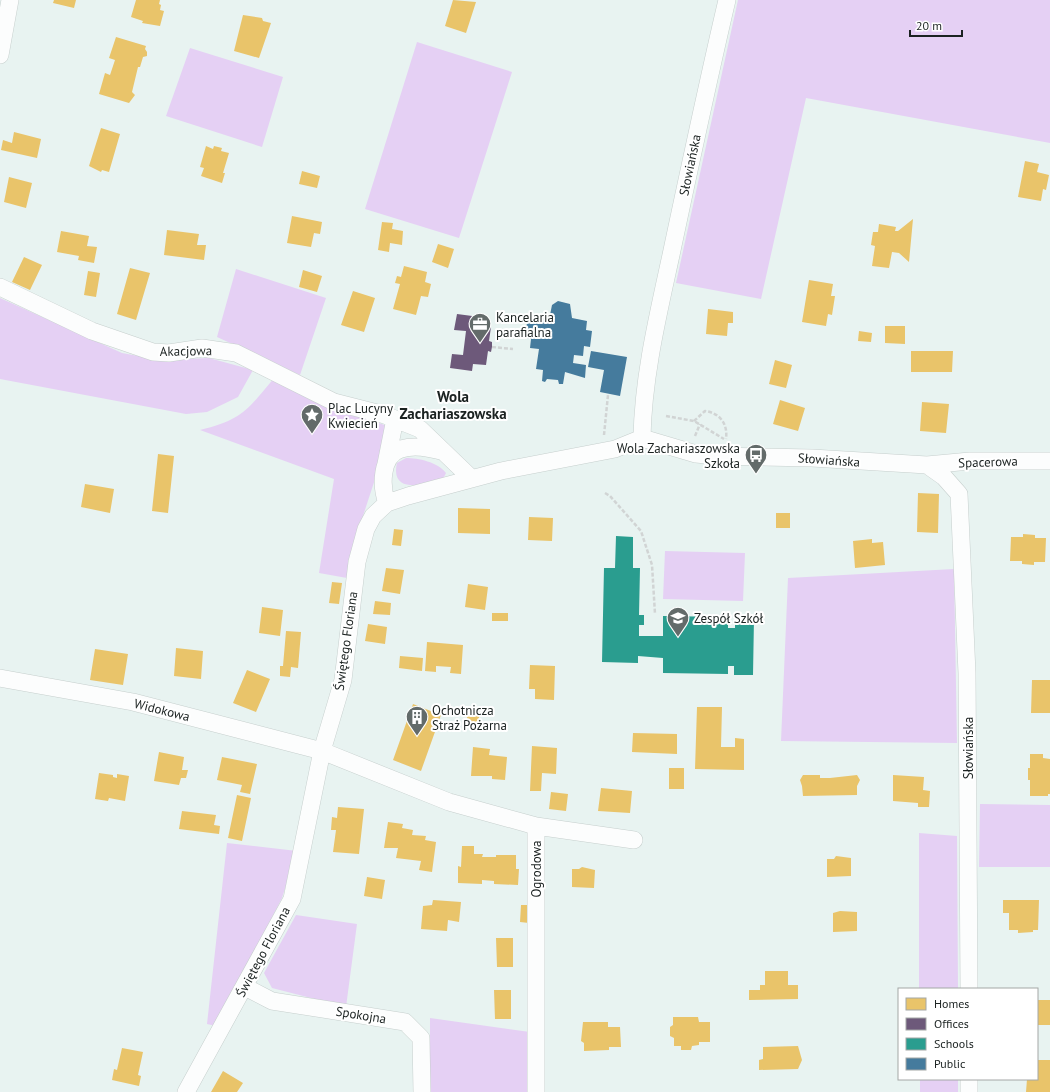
<svg xmlns="http://www.w3.org/2000/svg" width="1050" height="1092" font-family="'PT Sans',sans-serif">
  <style>
    .green { fill: #e5d0f4 }
    .homes { fill: #e9c46a }
    .offices { fill: #6d597a }
    .schools { fill: #2a9d8f }
    .public { fill: #457b9d }
    .lines { fill: none; stroke-linecap: round; stroke-linejoin: round }
    .minor-casing { stroke: #c6cfcd; stroke-width: 18 }
    .path { stroke: #d1d4d4; stroke-width: 2.5; stroke-dasharray: 4 2; stroke-linecap: butt }
    .minor { stroke: #fcfdfd; stroke-width: 17 }
    .labels { text-anchor: middle; dominant-baseline: central; stroke-width: 4; stroke-linejoin: round; paint-order: stroke }
    .street-label { font-size: 13px; fill: #1b2221; stroke: #fff }
    .poi-label { font-size: 13px; fill: #1b2221; stroke: #fff; text-anchor: start }
    .quarter-label { font-size: 15px; font-weight: bold; fill: #1b2221; stroke: #fff }
  </style>
  <rect width="100%" height="100%" fill="#e8f3f1"/>
  <path class="green" d="M738,0H1050V143L806,98L761,299L676,283Z
    M417,42L512,72L459,238L365,209Z
    M190,48L283,77L262,147L166,116Z
    M236,269L326,298L300,375L217,337Z
    M0,298L122,353L160,360L209,358L253,370L238,397L207,412L186,414L0,379Z
    M275,377L347,411L387,426L381,461L360,525L347,578L319,573L334,479L200,430C243,420 248,409 275,377Z
    M406,458C418,458 438,462 446,473L444,477C440,481 434,481 429,483C413,487 391,488 397,463Z
    M665,551L745,553L743,601L663,599Z
    M954,569L957,743L781,741L788,578Z
    M980,804L1050,805V867H979Z
    M919,833L957,836L958,989H919Z
    M227,843L297,851L282,898L216,1026L207,1024Z
    M296,915L357,924L346,1007L272,988L264,973Z
    M430,1018L530,1032L531,1092H430Z
    M920,1079H958V1092H920Z"/>
  <path class="homes" d="M54,0H76L74,8L53,3Z
    M136,0H160L159,4L161,5L160,10L164,11L160,26L142,23L143,21L131,17Z
    M453,0L476,2L466,33L445,26Z
    M243,15L262,18L263,21L271,23L259,58L234,51Z
    M116,37L146,46L145,49L147,52V56L143,57L140,67H138L132,92L135,95L129,103L99,94L105,73L110,75L115,60L109,58Z
    M101,128L120,134L109,172L102,170L101,172L89,166Z
    M14,132L41,139L37,158L1,150L3,140L12,143Z
    M206,146L213,149L214,146L222,148L221,151L229,153L223,173H225L222,183L201,176L204,168L200,167Z
    M1025,161L1039,164L1037,172L1049,175L1046,190L1043,189L1041,201L1018,197Z
    M302,171L320,176L317,188L299,184Z
    M9,177L32,183L26,208L4,202Z
    M292,216L322,222L320,234L314,233L311,247L287,243Z
    M913,219L909,262L899,253L892,252L889,268L872,266L875,246L871,245L873,232H878L879,224L896,227L895,231H898Z
    M382,222L393,223L392,229L403,231L402,245L390,243L389,252L378,250Z
    M167,230L199,234L197,245H206L204,260L164,255Z
    M61,231L89,236L87,246L97,247L94,263L78,260L79,256L57,252Z
    M438,244L454,249L448,268L432,262Z
    M24,257L42,265L30,290L12,282Z
    M404,266L427,272L425,282L431,284L428,297L421,296L416,315L393,309L400,284L395,283L397,276L401,277Z
    M130,268L150,273L136,320L117,314Z
    M303,270L322,276L317,292L299,287Z
    M88,271L100,273L96,297L84,295Z
    M809,280L833,284L831,296H835L832,315L828,314L826,326L802,322Z
    M353,291L375,298L364,332L341,325Z
    M708,309L733,312V323H728L727,336L706,334Z
    M885,326H905V344L885,343Z
    M859,331L872,333L871,342L858,341Z
    M911,351H953L952,372H911Z
    M775,360L792,365L786,388L769,384Z
    M780,400L805,408L798,431L773,424Z
    M922,402L949,404L946,433L920,431Z
    M158,454L174,456L168,513L152,511Z
    M85,484L114,489L110,513L81,507Z
    M918,493L939,494L938,533L917,532Z
    M458,508L490,509V534L458,533Z
    M776,513H790V528H776Z
    M529,517L553,518L552,541L528,540Z
    M394,529L403,530L401,546L392,545Z
    M1023,534L1035,535V538H1046L1045,562H1034V565L1022,564V561H1010L1011,537H1023Z
    M872,539V543L883,542L885,565L855,568L853,541Z
    M386,568L404,570L400,594L382,591Z
    M332,582L342,583L339,604L329,603Z
    M468,584L488,587L485,610L465,607Z
    M375,601L391,603L390,615L373,614Z
    M262,607L283,610L280,636L259,633Z
    M492,613H508V621H492Z
    M368,624L387,627L385,644L365,641Z
    M286,631L301,632L298,668L291,667L290,677L280,676V666H283Z
    M427,642L463,645L461,674L450,673L451,667L436,666V672L425,671Z
    M176,648L203,651L201,679L174,676Z
    M95,649L128,654L123,685L90,680Z
    M400,656L423,658L422,671L399,668Z
    M530,665L555,666L554,700L535,699V689H529Z
    M247,670L270,679L256,712L233,703Z
    M1032,680H1050V713H1031Z
    M413,704L441,715L421,771L393,760Z
    M697,707H722L721,747H735V738L744,739V770L695,769Z
    M468,710L480,712L477,728L466,726Z
    M633,733L677,734V754L632,752Z
    M532,746L557,748L556,774L542,773L541,791H530Z
    M473,747L490,749L489,755L507,757L505,780L492,779V776H471Z
    M159,752L184,757L182,770H188L186,778H181L179,785L154,781Z
    M1030,754H1043V758L1050,759V794H1048V796H1030V780H1028V768H1030Z
    M222,757L257,764L250,794L240,792L242,785L217,780Z
    M669,768H684V789H669Z
    M99,773L113,775V777L117,778V774L129,776L125,801L109,798L108,801L95,799Z
    M803,775H820V778H830L857,775L860,780L857,786V795L803,796L802,786L800,780Z
    M893,775L924,777L923,790L930,791L929,807H918V803L893,801Z
    M601,788L632,791L630,813L598,811Z
    M551,792L568,794L566,811L549,809Z
    M237,795L251,798L242,841L228,838Z
    M338,807L364,809L359,854L333,852L336,830H331L332,817L337,818Z
    M182,811L216,815L214,825L220,826L219,834L179,829Z
    M388,822L403,824L402,828L413,830L412,835L426,836L425,840L436,842L432,872L419,870L421,861L396,858L398,848H384Z
    M462,846H474V854H483L482,857H496V855H516V869H519L518,885L494,884V881L482,880V884L458,883V866L461,867Z
    M836,856L851,858V876L827,877V859H834Z
    M582,867L595,870L594,888L572,887V869H579Z
    M367,877L385,880L382,899L364,896Z
    M433,900L461,902L459,922L448,920L447,931L421,929L423,906L432,905Z
    M1003,900H1039L1038,930H1033V932L1018,933V930H1009V913H1003Z
    M521,905H530L529,923L520,922Z
    M840,911L857,912V931L833,932V913Z
    M496,938H513V967H497Z
    M765,971H788V985H798V999L749,1000V990H760V985H765Z
    M494,990H511V1019H495Z
    M1037,1000H1050V1025H1037Z
    M673,1017H698L699,1022H710V1042H699V1045L692,1046L691,1050H681V1046H674V1038L670,1036V1027L673,1025Z
    M583,1022H608V1027H620L621,1047H609V1050L584,1051V1043L581,1041Z
    M798,1046L802,1060L798,1069L759,1070V1060L763,1059V1047Z
    M122,1048L143,1052L138,1075L141,1076L139,1086L112,1080L114,1069L117,1070Z
    M1037,1060H1050V1092H1026L1027,1079H1037Z
    M223,1071L243,1083L237,1092H211Z"/>
  <path class="offices" d="M457,314L480,317L479,325L491,327L489,341L492,342V347L491,352L488,351L486,365L473,364L472,371L450,368L452,354L463,355L466,331L454,330Z"/>
  <path class="schools" d="M616,536L633,537V568H640L639,615H644V625H639V636H663V616L728,617V628H735V618H754L753,675H734V666H728V674L663,673V658L638,656V663L602,662L604,568H615Z"/>
  <path class="public" d="M558,301L570,304L572,318L587,321L586,330L592,331L590,347L584,346L583,356L574,355L573,363L586,365L585,378L565,372L563,384H559L558,380L547,379L545,382L542,381L543,370L536,369L539,349L530,348L531,339L525,338L527,322L533,323L534,314L550,315L552,305Z
    M591,351L627,357L620,396L600,392L604,370L588,367Z"/>
  <g class="lines">
    <g class="minor-casing">
      <path id="minor" d="M0,55L10,0
        M0,287L92,331L153,352L169,353L202,348L236,353L334,402L385,415L420,429L471,478
        M642,438L696,454L717,456L812,458L927,465L944,477L959,494L967,673L969,989
        M642,438C643,377 658,315 671,255C689,170 707,85 727,0
        M386,464L395,419
        M927,465L970,461H1050
        M387,503C381,487 380,456 401,449C415,445 428,448 441,451
        M0,678L133,702L322,751L449,802L536,826V1092
        M536,826L634,840
        M245,987L272,1001L405,1022L421,1038L422,1092
        M969,1079V1092
        M186,1092L292,899L322,751L343,680L357,562L366,529L373,516L387,503L408,496L501,471L615,449L642,438"/>
    </g>
    <path class="path" d="M492,347L513,349
      M666,416L694,421L724,439
      M694,421L705,411C720,413 728,424 726,439
      M604,435L608,395
      M695,436L700,424
      M605,493L610,496L641,531L652,565L655,614"/>
    <use href="#minor" class="minor"/>
  </g>
  <defs>
    <g id="office-pin" transform="scale(1.15)"><path d="M0 17L-7.5 6A9.5 9.5 0 1 1 7.5 6Z" fill="#636b6a" stroke="#fff"/><path d="M-6-3h4V-5.5h4V-3h4V5H-6ZM-1-4.5V-3h2v-1.5ZM-6 0V1H6V0Z" fill="#fff"/></g>
    <g id="sight-pin" transform="scale(1.15)"><path d="M0 17L-7.5 6A9.5 9.5 0 1 1 7.5 6Z" fill="#636b6a" stroke="#fff"/><path d="M0-6L1.8-2.2L6-1.7L2.9 1.2L3.7 5.4L0 3.3L-3.7 5.4L-2.9 1.2L-6-1.7L-1.8-2.2Z" fill="#fff"/></g>
    <g id="bus-pin" transform="scale(1.15)"><path d="M0 17L-7.5 6A9.5 9.5 0 1 1 7.5 6Z" fill="#636b6a" stroke="#fff"/><path d="M-5-6H5V4H4V6H2V4H-2V6H-4V4H-5ZM-3.5-4V0h7V-4ZM-3.5 1.2v1.5H-2V1.2ZM2 1.2v1.5H3.5V1.2Z" fill="#fff"/></g>
    <g id="school-pin" transform="scale(1.15)"><path d="M0 17L-7.5 6A9.5 9.5 0 1 1 7.5 6Z" fill="#636b6a" stroke="#fff"/><path d="M0-5L7-2L0 1L-7-2ZM-4 1L0 2.5L4 1V4Q0 6-4 4Z" fill="#fff"/></g>
    <g id="building-pin" transform="scale(1.15)"><path d="M0 17L-7.5 6A9.5 9.5 0 1 1 7.5 6Z" fill="#636b6a" stroke="#fff"/><path d="M-4-6H4V6H1V3H-1V6H-4ZM-2.5-4.3h1.7v1.8h-1.7ZM.8-4.3h1.7v1.8H.8ZM-2.5-1h1.7V.8h-1.7ZM.8-1h1.7V.8H.8Z" fill="#fff"/></g>
  </defs>
  <g fill-rule="evenodd">
    <use href="#office-pin" x="480" y="324"/>
    <use href="#sight-pin" x="312" y="415"/>
    <use href="#bus-pin" x="756" y="455"/>
    <use href="#school-pin" x="678" y="618"/>
    <use href="#building-pin" x="417" y="717"/>
  </g>
  <g class="labels">
    <g class="street-label">
      <text transform="translate(690 165) rotate(-78)">Słowiańska</text>
      <text transform="translate(186 351) rotate(-1)">Akacjowa</text>
      <text transform="translate(829 460) rotate(4)">Słowiańska</text>
      <text transform="translate(988 462) rotate(-2)">Spacerowa</text>
      <text transform="translate(346 641) rotate(-82)">Świętego Floriana</text>
      <text transform="translate(162 710) rotate(14)">Widokowa</text>
      <text transform="translate(968 748) rotate(-90)">Słowiańska</text>
      <text transform="translate(536 869) rotate(-90)">Ogrodowa</text>
      <text transform="translate(263 952) rotate(-62)">Świętego Floriana</text>
      <text transform="translate(361 1015) rotate(9)">Spokojna</text>
    </g>
    <g class="poi-label">
      <text x="496" y="317">Kancelaria<tspan x="496" dy="15">parafialna</tspan></text>
      <text x="328" y="408">Plac Lucyny<tspan x="328" dy="15">Kwiecień</tspan></text>
      <text x="740" y="448" text-anchor="end">Wola Zachariaszowska<tspan x="740" dy="15">Szkoła</tspan></text>
      <text x="694" y="618">Zespół Szkół</text>
      <text x="432" y="710">Ochotnicza<tspan x="432" dy="15">Straż Pożarna</tspan></text>
    </g>
    <g class="quarter-label">
      <text x="453" y="396">Wola<tspan x="453" dy="17">Zachariaszowska</tspan></text>
    </g>
  </g>
  <rect x="898" y="988" width="140" height="92" fill="#ffffff" stroke="#a4a7a6"/>
  <rect x="906" y="998" width="20" height="12" fill="#e9c46a" stroke="#a4a7a6"/>
  <text x="934" y="1008" font-size="12" fill="#1b2221">Homes</text>
  <rect x="906" y="1018" width="20" height="12" fill="#6d597a" stroke="#a4a7a6"/>
  <text x="934" y="1028" font-size="12" fill="#1b2221">Offices</text>
  <rect x="906" y="1038" width="20" height="12" fill="#2a9d8f" stroke="#a4a7a6"/>
  <text x="934" y="1048" font-size="12" fill="#1b2221">Schools</text>
  <rect x="906" y="1058" width="20" height="12" fill="#457b9d" stroke="#a4a7a6"/>
  <text x="934" y="1068" font-size="12" fill="#1b2221">Public</text>
  <path d="M910 30v6h52v-6" fill="none" stroke="#1b2221" stroke-width="2"/>
  <text x="916" y="30" font-size="12" fill="#1b2221" stroke="#ffffff" stroke-width="3" paint-order="stroke">20 m</text>
</svg>
